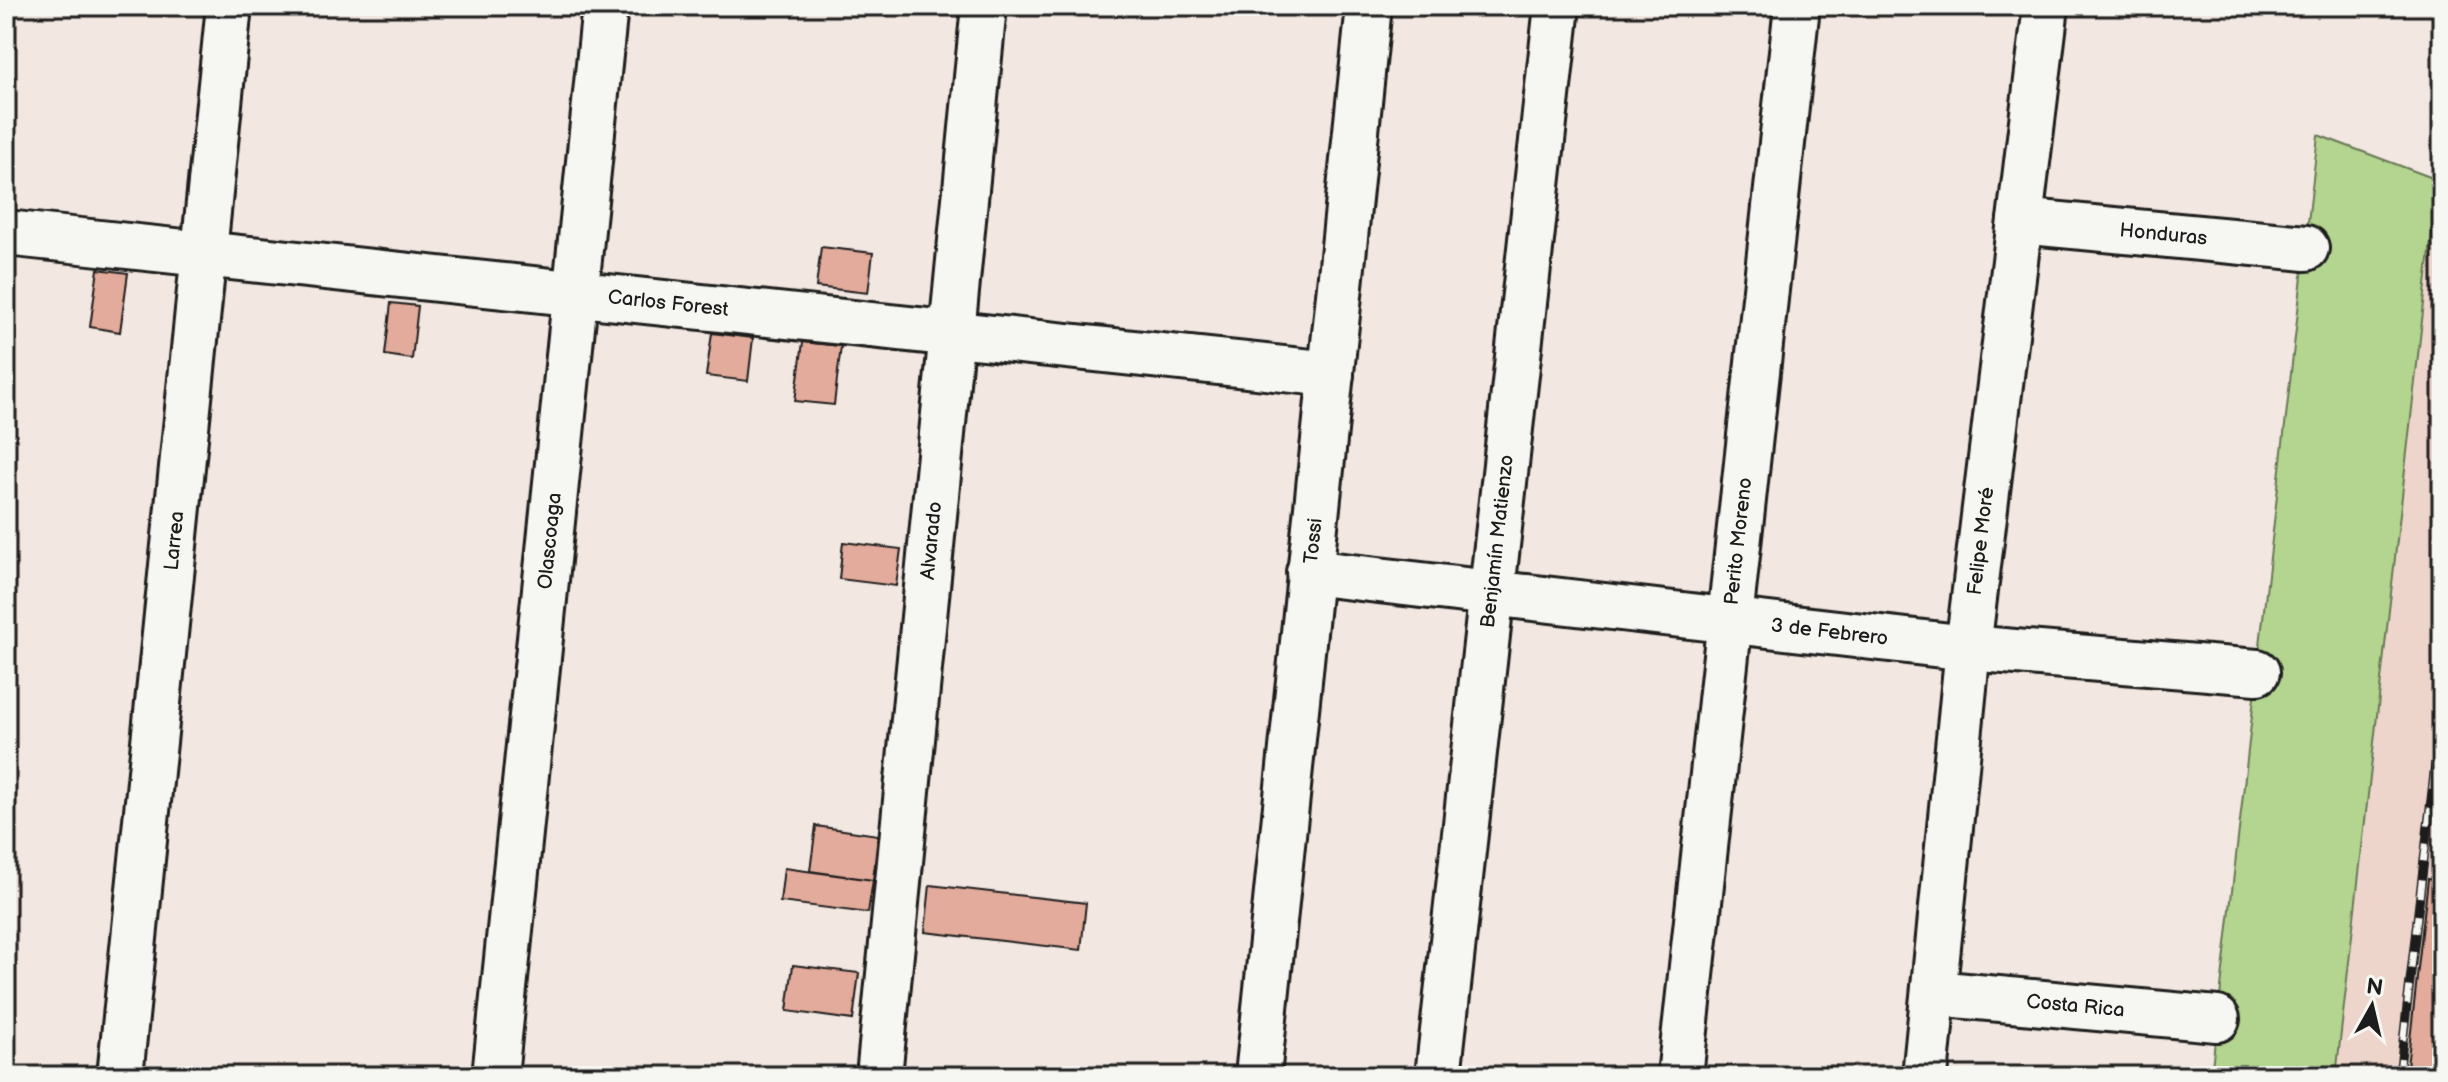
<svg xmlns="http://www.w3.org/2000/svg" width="2448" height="1082" font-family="'Balsamiq Sans',sans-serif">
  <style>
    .built { fill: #eed5cc }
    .green { fill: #b3d58f; stroke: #687856; stroke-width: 2 }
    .building { fill: #e3ab9b; stroke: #1c1c1c; stroke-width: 2 }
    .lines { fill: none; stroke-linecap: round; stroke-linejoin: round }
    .minor-casing { stroke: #1c1c1c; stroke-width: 50 }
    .minor { stroke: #f6f6f2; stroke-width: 44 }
    .rail-casing { stroke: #1c1c1c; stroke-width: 9 }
    .rail { stroke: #f6f6f2; stroke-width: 6; stroke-dasharray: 18; stroke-linecap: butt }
    .labels { text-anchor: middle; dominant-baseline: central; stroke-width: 7; stroke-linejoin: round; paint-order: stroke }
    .street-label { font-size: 20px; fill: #1c1c1c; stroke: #f6f6f2 }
  </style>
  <rect width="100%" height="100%" fill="#f2e7e1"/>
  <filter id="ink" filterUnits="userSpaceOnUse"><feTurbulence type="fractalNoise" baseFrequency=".0125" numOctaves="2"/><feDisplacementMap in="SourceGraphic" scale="16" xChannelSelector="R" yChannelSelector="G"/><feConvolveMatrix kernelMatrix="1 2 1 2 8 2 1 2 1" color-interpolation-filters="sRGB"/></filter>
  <g filter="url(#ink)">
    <path class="built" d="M2442,148V1030L2437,1076H2336Z"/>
    <path class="green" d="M2318,135L2438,180L2336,1076H2211Z"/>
    <path class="building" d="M821,247L873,253L868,293L816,287Z
      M98,269L128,273L120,332L90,327Z
      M391,303L418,306L412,359L385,355Z
      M712,333L753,338L748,381L706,376Z
      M803,342L841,346L834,405L795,401Z
      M843,542L901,549L896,586L839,579Z
      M816,826L878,835L873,880L810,871Z
      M784,868L873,880L868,913L780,902Z
      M2428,879L2442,881V1030L2437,1076H2406Z
      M930,885L1086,903L1081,950L925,932Z
      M793,965L859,973L853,1020L787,1011Z"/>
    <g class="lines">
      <g class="minor-casing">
        <g id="minor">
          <path id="s1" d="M2020,221L2306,248"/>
          <path id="s2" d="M6,233L1331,374"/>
          <path id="s3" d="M1309,572L1968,648L2257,672"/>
          <path id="s4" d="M1934,993L2217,1019"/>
          <path id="s5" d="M120,1076L229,6"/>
          <path id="s6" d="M495,1076L605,6"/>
          <path id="s7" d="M879,1076L984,6"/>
          <path id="s8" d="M1258,1076L1369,6"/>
          <path id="s9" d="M1438,1076L1557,6"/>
          <path id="s10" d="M1680,1076L1797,6"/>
          <path id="s11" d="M1925,1076L1968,648L2046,6"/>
        </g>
      </g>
      <use href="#minor" class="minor"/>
      <g class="rail-casing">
        <path id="rail" d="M2399,1076L2442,704"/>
      </g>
      <use href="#rail" class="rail"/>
    </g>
  </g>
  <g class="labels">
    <g class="street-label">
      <text stroke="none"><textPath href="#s1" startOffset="144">Honduras</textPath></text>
      <text stroke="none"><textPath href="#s2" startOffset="666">Carlos Forest</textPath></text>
      <text stroke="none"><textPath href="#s5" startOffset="538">Larrea</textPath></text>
      <text stroke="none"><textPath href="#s6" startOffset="538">Olascoaga</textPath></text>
      <text stroke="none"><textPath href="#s7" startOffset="538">Alvarado</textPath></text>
      <text stroke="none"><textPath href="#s8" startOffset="538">Tossi</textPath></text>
      <text stroke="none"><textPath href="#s9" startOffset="538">Benjamín Matienzo</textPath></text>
      <text stroke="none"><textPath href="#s10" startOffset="538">Perito Moreno</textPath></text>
      <text stroke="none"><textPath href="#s11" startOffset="538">Felipe Moré</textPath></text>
      <text stroke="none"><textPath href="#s3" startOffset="524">3 de Febrero</textPath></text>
      <text stroke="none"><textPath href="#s4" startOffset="142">Costa Rica</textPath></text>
    </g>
  </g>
  <rect width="2448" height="1082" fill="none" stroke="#f6f6f2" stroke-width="32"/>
  <rect x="16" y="16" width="2416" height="1050" fill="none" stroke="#1c1c1c" stroke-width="3" filter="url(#ink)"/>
  <g transform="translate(2372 1006) rotate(8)" stroke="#f6f6f2" stroke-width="6" paint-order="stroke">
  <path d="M0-6L14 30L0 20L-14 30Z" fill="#1c1c1c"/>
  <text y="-12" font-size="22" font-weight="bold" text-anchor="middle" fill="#1c1c1c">N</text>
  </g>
</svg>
